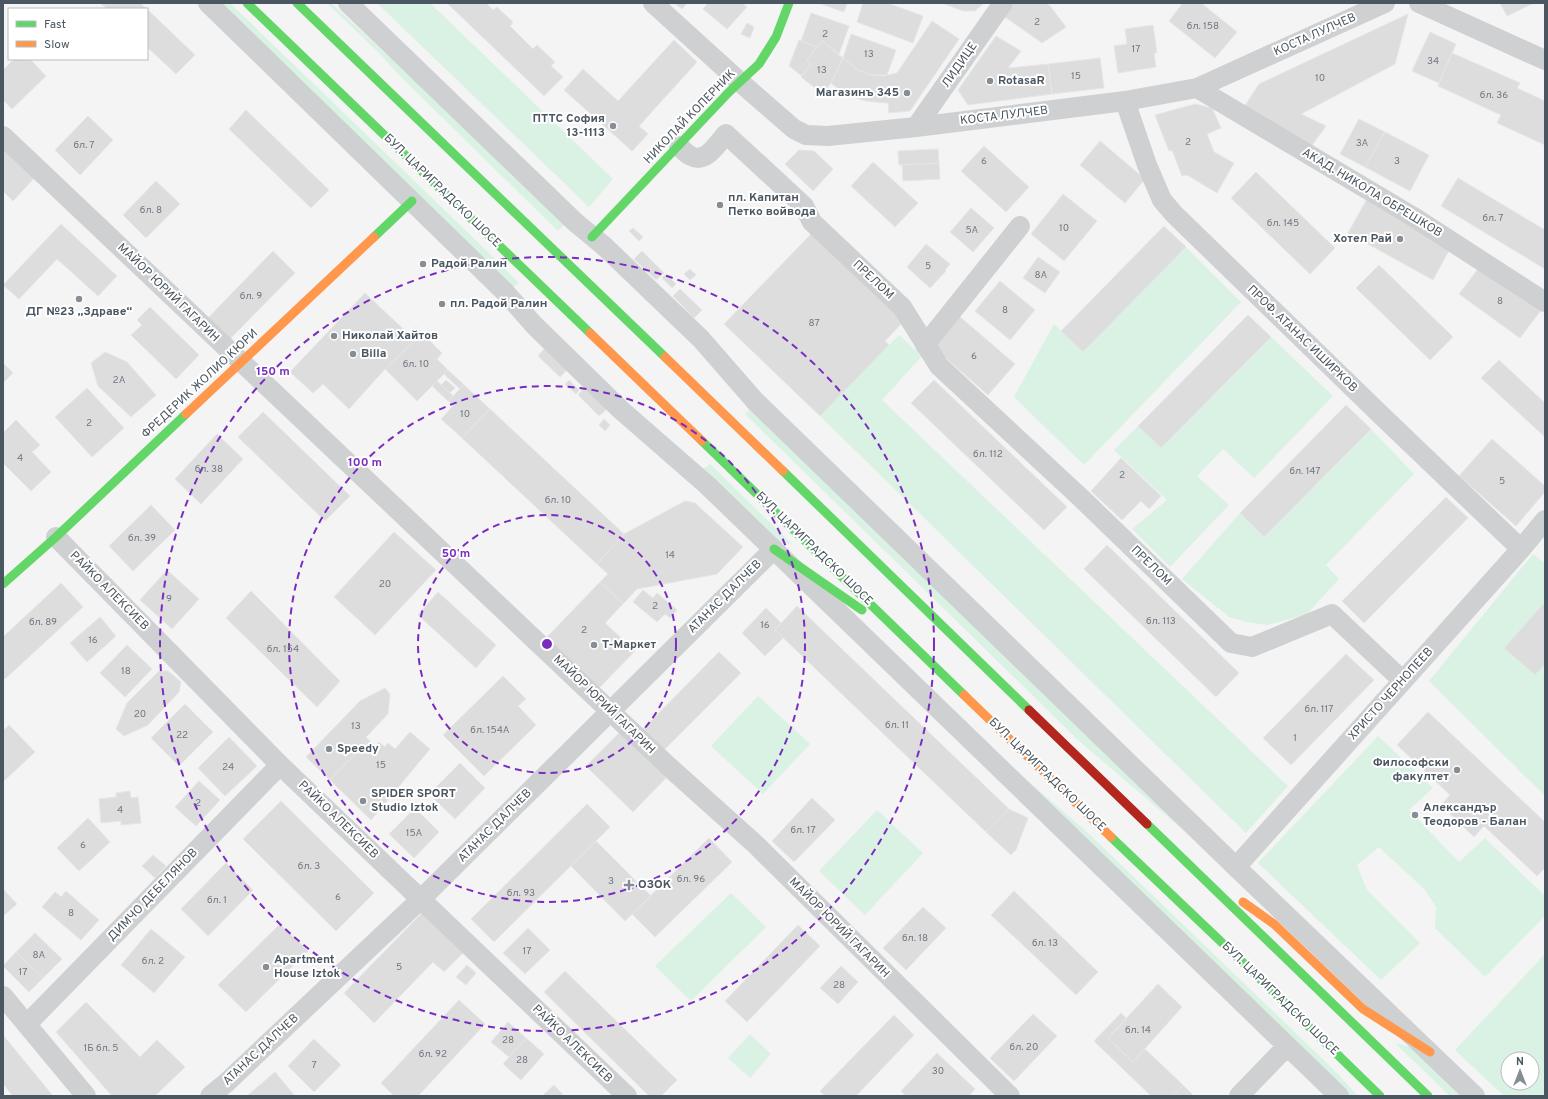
<svg xmlns="http://www.w3.org/2000/svg" width="1548" height="1099" font-family="Overpass,sans-serif">
  <style>
    .green { fill: #d9f2e3; fill-rule: evenodd }
    .building { fill: #ddddde; stroke: #e5e6e7 }
    .lines { fill: none; stroke-linecap: round; stroke-linejoin: round }
    .street { stroke: #ced0d2; stroke-width: 20 }
    .fast { stroke: #63d668; stroke-width: 9 }
    .slow { stroke: #ff974d; stroke-width: 9 }
    .jam { stroke: #b3261e; stroke-width: 9 }
    .ring { fill: none; stroke: #7b2cbf; stroke-width: 2; stroke-dasharray: 7 5 }
    .poi-dot { fill: #868d94; stroke: #fff; stroke-width: 1.5 }
    .labels { text-anchor: middle; dominant-baseline: central; stroke-width: 4; stroke-linejoin: round; paint-order: stroke }
    .number-label { font-size: 10px; fill: #707881 }
    .street-label { font-size: 12px; fill: #4a5661; stroke: #fff }
    .poi-label { font-size: 12px; font-weight: bold; fill: #4a5661; stroke: #fff; text-anchor: start }
    .centre { fill: #7b2cbf; stroke: #fff; stroke-width: 2 }
    .ring-label { font-size: 12px; text-anchor: middle; font-weight: bold; fill: #7b2cbf; stroke: #fff; stroke-width: 4; stroke-linejoin: round; paint-order: stroke }
  </style>
  <rect width="100%" height="100%" fill="#f4f4f4"/>
  <path class="green" d="M217,3H230L487,251L519,283L512,288Z
    M327,3H331L486,147L565,224L558,231L397,73L380,54Z
    M377,3H430L613,179L589,207Z
    M1186,247L1241,302L1084,465L1014,397L1054,324L1083,352Z
    M899,335L922,356L882,400L1288,786L1246,833L820,416Z
    M1271,337L1333,396L1254,478L1223,449L1197,476L1229,505L1170,567L1132,529L1167,500L1114,450L1138,426L1161,448Z
    M752,407L1189,835L1078,740L745,414Z
    M1371,429L1414,474L1326,565L1339,579L1307,614L1268,625L1246,622L1229,617L1182,579L1240,513L1264,536Z
    M710,464L793,545L777,541L703,469Z
    M1533,554L1545,563V602L1504,648L1535,675L1545,664V796L1429,681Z
    M758,696L810,744L763,794L711,746Z
    M1378,736L1433,788L1409,810L1459,862L1485,838L1545,896V916L1485,977L1435,928L1436,907L1425,890L1379,847L1357,865L1367,890L1420,943L1381,980L1258,863Z
    M1028,781L1086,831L1332,1068L1358,1096H1350L1025,784Z
    M877,810L923,853L865,915L819,871Z
    M731,893L766,927L691,1001L655,966Z
    M1545,954V1096H1504L1455,1050ZM1508,1059H1532V1083H1508Z
    M750,1034L771,1054L750,1078L728,1058Z
    M1397,1043L1411,1048L1462,1096H1450L1397,1045Z"/>
  <path class="building" d="M100,3H140L147,9H107Z
    M447,3H486L493,10L497,7L513,22L510,26L533,49L537,45L555,62L551,66L563,77L544,96Z
    M674,3H687L682,9Z
    M708,3H742L747,7L727,29L703,9Z
    M818,3H847L844,12Z
    M863,3H887L923,16L913,43L857,22Z
    M942,3H984L975,11H963Z
    M1014,3H1046L1050,6L1066,27L1042,43L1005,17Z
    M1183,3H1201L1237,32L1215,58L1169,21Z
    M1500,3H1534L1507,16Z
    M147,9L195,55L176,74L147,47Z
    M811,13L849,26L839,54L822,41L817,47L801,41Z
    M1408,14L1395,64L1301,114L1326,126L1310,148L1244,107L1259,84Z
    M932,21L959,39L910,111L889,113L888,103L865,101L845,94L831,83L843,58L858,70L871,75L884,76L897,73Z
    M747,23L754,27L750,38L741,34Z
    M1153,25L1157,53H1154L1156,67L1118,73L1114,46L1127,44L1125,29Z
    M1430,32L1456,44L1439,83L1412,71Z
    M851,34L896,50L887,75H871L858,70L843,58Z
    M996,36L1021,51L1008,68L1048,64L1052,94L968,105L958,90Z
    M674,40L697,62L639,126L648,134L632,151L564,90L583,69L618,101Z
    M799,40L817,47L807,60L811,64L802,76L789,66Z
    M822,41L843,58L831,83L823,94L801,77L811,64L807,60Z
    M1452,53L1520,83L1517,88L1545,101V145L1497,123L1501,115L1438,86Z
    M1100,58L1104,88L1052,94L1048,64Z
    M14,59H30L46,76L12,109L3,100V70Z
    M1195,104L1212,108L1221,128L1207,134L1214,152L1234,163L1217,193L1187,175L1182,176L1172,150L1169,151L1155,115Z
    M246,110L329,190L311,208L229,129Z
    M88,116L113,140L80,175L55,150Z
    M1359,119L1385,132L1365,167L1340,154Z
    M1385,132L1429,155L1410,191L1365,167Z
    M1100,141L1145,179L1125,203L1080,165Z
    M3,144L36,176L13,201L3,191Z
    M984,146L1029,187L1006,212L961,171Z
    M938,149L939,163L899,165L898,151Z
    M799,150L814,151L833,169L813,191L785,164Z
    M873,162L918,203L895,227L851,186Z
    M939,163L940,179L903,181L902,165Z
    M1256,172L1335,248L1310,274L1231,198Z
    M1458,178L1545,230V269L1441,206Z
    M156,181L180,204L146,238L123,215Z
    M1063,194L1097,221L1064,261L1031,234Z
    M1367,199L1452,245L1433,280L1348,233Z
    M971,208L994,228L973,252L950,232Z
    M61,224L117,276L98,296L57,259L19,299L3,285Z
    M1164,226L1186,247L1083,352L1061,331Z
    M633,228L643,237L639,241L629,231Z
    M814,231L904,321L885,341L889,345L820,416L724,324Z
    M926,244L950,264L945,270L946,271L930,288L907,267Z
    M273,251L295,273L228,341L206,320Z
    M642,251L664,273L656,280L634,259Z
    M1038,257L1060,272L1045,293L1023,278Z
    M1379,265L1453,337L1430,360L1356,288Z
    M1481,265L1542,309L1520,338L1459,294Z
    M690,269L696,275L690,280L684,274Z
    M666,274L676,284L672,288L662,278Z
    M1000,281L1035,310L1010,340L975,311Z
    M680,289L702,310L694,318L673,296Z
    M365,293L415,340L385,369L349,409L323,384L313,393L290,372Z
    M150,307L199,355L176,379L131,335L142,325L137,320Z
    M1248,315L1271,337L1161,448L1138,426Z
    M959,316L1015,364L988,395L933,347Z
    M416,327L442,353L437,359L448,370L417,401L385,369L415,340L409,334Z
    M545,348L567,370L560,377L538,356Z
    M105,352L127,362L156,395L131,417L98,386L91,363Z
    M1499,360L1545,403V437L1481,378Z
    M3,363L13,373L3,383Z
    M448,370L464,385L460,389L444,374Z
    M446,380L455,388L450,393L441,385Z
    M569,380L579,390L576,394L565,384Z
    M934,380L1067,507L1044,530L911,403Z
    M437,381L453,396L448,401L432,386Z
    M464,385L490,409L462,438L441,419L453,406L448,401Z
    M585,387L607,409L599,416L578,395Z
    M87,388L124,428L92,457L55,417Z
    M1346,405L1371,429L1264,537L1240,513Z
    M490,409L624,534L597,564L462,438Z
    M263,412L350,496L325,521L238,437Z
    M604,419L610,425L605,431L599,425Z
    M16,420L40,445L32,452L51,472L31,491L3,463V433Z
    M217,434L243,459L201,504L175,479Z
    M1492,439L1545,486V492L1516,526L1459,476Z
    M1121,458L1161,496L1149,509L1141,501L1122,520L1091,491Z
    M1446,497L1468,518L1364,623L1342,601Z
    M685,501L695,503L743,547L717,574L637,589L623,604L600,582L608,574L597,564L624,534Z
    M151,505L175,530L133,571L109,546Z
    M394,532L436,570L375,635L334,597Z
    M1107,545L1239,673L1216,697L1084,569Z
    M167,570L199,599L172,629L140,600Z
    M600,582L623,604L605,623L635,651L599,688L546,638Z
    M61,583L83,607L5,679L3,677V637Z
    M643,590L653,598L657,593L677,610L670,618L665,614L657,622L633,602Z
    M251,591L340,681L317,707L226,618Z
    M438,592L496,645L476,668L418,615Z
    M1545,602V664L1535,675L1504,648Z
    M797,606L1009,809L986,832L775,630Z
    M766,608L781,623L775,630L783,638L765,656L742,633Z
    M100,617L116,636L87,662L70,643Z
    M127,645L152,669L125,697L100,673Z
    M719,652L741,673L664,750L643,729Z
    M1346,654L1374,680L1291,765L1263,738Z
    M159,671H168L181,682L179,692L148,725L124,736L116,729L127,703Z
    M503,676L526,699L518,706L536,725L484,776L443,735Z
    M385,688L390,694L388,714L366,737L369,740L330,780L306,757L360,701Z
    M185,704L213,732L179,766L151,738Z
    M1428,712L1545,822V868L1537,876L1484,826L1474,837L1441,805L1450,795L1397,745Z
    M9,725L35,752L3,782V731Z
    M410,732L430,749L371,820L330,780L369,740L376,746L379,742L385,747L388,743L395,749Z
    M619,733L666,778L633,812L586,766Z
    M229,737L257,766L225,796L198,768Z
    M460,763L485,788L455,819L429,794Z
    M199,781L220,800L196,826L175,807Z
    M130,791L131,798L138,797L141,823L121,825V821L101,823L99,799L116,797V793Z
    M812,798L835,820L794,862L772,841Z
    M281,801L374,893L336,931L243,839Z
    M587,804L610,827L494,942L471,919Z
    M415,808L439,832L414,858L389,834Z
    M1009,809L1028,818L1016,850L1011,855L986,832Z
    M88,818L110,842L79,871L57,848Z
    M709,838L732,862L655,937L632,914Z
    M596,841L651,896L625,921L571,866Z
    M153,855L166,866L155,878L142,866Z
    M226,863L253,890L208,936L181,909Z
    M3,889L17,904L3,916Z
    M66,891L99,920L81,940L42,907L55,892L61,897Z
    M1014,891L1098,972L1076,995L991,915Z
    M923,907L946,928L906,970L883,948Z
    M422,913L463,953L444,972L433,962L374,1023L344,993Z
    M280,924L308,951L246,1012L218,985Z
    M798,925L820,946L747,1022L725,1001Z
    M528,928L550,950L525,974L503,953Z
    M151,929L185,957L154,993L121,965Z
    M35,933L62,959L43,978L16,952Z
    M16,952L43,978L29,992L3,966Z
    M467,965L476,973L466,985L456,977Z
    M841,966L858,982L838,1004L820,988Z
    M565,971L677,1080L661,1096H649L544,992Z
    M1158,984L1182,1007L1133,1062L1108,1038Z
    M459,1000L485,1024L418,1096H394L381,1083Z
    M86,1002L140,1057L157,1040L185,1067L155,1096H112L56,1032Z
    M1121,1013L1127,1019L1108,1038L1133,1062L1145,1049L1183,1085L1172,1096H1151L1094,1041Z
    M1033,1014L1057,1036L1014,1081L990,1058Z
    M894,1015L914,1035L856,1096H825L820,1091Z
    M508,1022L526,1038L509,1057L491,1042Z
    M3,1035L53,1096H13L3,1084Z
    M526,1038L544,1054L521,1080L503,1064Z
    M314,1039L341,1065L314,1092L288,1066Z
    M937,1053L975,1089L969,1096H906L901,1091Z
    M275,1072L295,1096H249L248,1095Z
    M554,1085L564,1096H542Z
    M1183,1085L1194,1096H1172Z"/>
  <g class="lines">
    <path class="street" d="M208,3L505,292L534,325L621,410L707,485L1339,1096
      M348,3L575,222L604,246L701,339L755,401L1236,867L1475,1096
      M653,3L740,82L794,129L806,135L828,136L916,127L1125,101L1197,88L1385,3
      M1419,3L1545,60
      M1197,88L1412,216L1545,302
      M1125,101L1147,165L1162,200L1174,214L1383,417L1521,549
      M916,127L1003,3
      M3,136L667,765L754,843L1010,1096
      M679,146C682,149 686,154 691,156C706,164 717,144 726,134L804,206L812,222L902,307L939,366L1081,498L1231,643L1252,647L1332,614L1403,681
      M925,345L1020,226
      M56,537L280,765L627,1096
      M1236,867L1521,549L1545,520
      M3,996L86,1096
      M27,1024L280,765
      M210,1096L226,1083L420,900L774,549
      M1239,1096L1287,1046"/>
    <path class="fast" d="M247,3L590,333
      M297,3L665,357
      M374,237L412,201
      M592,237L729,92L759,64L776,37L789,3
      M702,441L964,695
      M783,471L1029,710
      M774,549L862,610
      M3,584L56,537L186,414
      M1147,824L1428,1096
      M1111,837L1256,975L1380,1096"/>
    <path class="slow" d="M590,333L702,441
      M665,357L783,471
      M186,414L374,237
      M964,695L1111,837
      M1243,902L1274,924L1363,1009L1430,1052"/>
    <path class="jam" d="M1029,710L1147,824"/>
  </g>
  <g class="ring">
    <circle cx="547" cy="644" r="129"/>
    <circle cx="547" cy="644" r="258"/>
    <circle cx="547" cy="644" r="387"/>
  </g>
  <g class="poi-dot">
    <circle cx="990" cy="81" r="4"/>
    <circle cx="907" cy="93" r="4"/>
    <circle cx="613" cy="126" r="4"/>
    <circle cx="720" cy="205" r="4"/>
    <circle cx="1400" cy="239" r="4"/>
    <circle cx="423" cy="264" r="4"/>
    <circle cx="79" cy="299" r="4"/>
    <circle cx="442" cy="304" r="4"/>
    <circle cx="334" cy="336" r="4"/>
    <circle cx="353" cy="354" r="4"/>
    <circle cx="594" cy="645" r="4"/>
    <circle cx="329" cy="749" r="4"/>
    <circle cx="1457" cy="770" r="4"/>
    <circle cx="363" cy="801" r="4"/>
    <circle cx="1415" cy="815" r="4"/>
    <path d="M627 879h4v4h4v4h-4v4h-4v-4h-4v-4h4z"/>
    <circle cx="266" cy="967" r="4"/>
  </g>
  <g class="labels">
    <g class="number-label">
      <text x="1037" y="22">2</text>
      <text x="1203" y="26">бл. 158</text>
      <text x="825" y="34">2</text>
      <text x="1136" y="49">17</text>
      <text x="869" y="54">13</text>
      <text x="1433" y="61">34</text>
      <text x="822" y="70">13</text>
      <text x="1076" y="76">15</text>
      <text x="1320" y="78">10</text>
      <text x="1494" y="95">бл. 36</text>
      <text x="1188" y="142">2</text>
      <text x="1362" y="143">3А</text>
      <text x="84" y="145">бл. 7</text>
      <text x="984" y="161">6</text>
      <text x="1397" y="161">3</text>
      <text x="151" y="210">бл. 8</text>
      <text x="1493" y="218">бл. 7</text>
      <text x="1283" y="223">бл. 145</text>
      <text x="1064" y="228">10</text>
      <text x="972" y="230">5А</text>
      <text x="928" y="266">5</text>
      <text x="1041" y="275">8А</text>
      <text x="251" y="296">бл. 9</text>
      <text x="1500" y="301">8</text>
      <text x="1005" y="310">8</text>
      <text x="814" y="323">87</text>
      <text x="974" y="356">6</text>
      <text x="416" y="364">бл. 10</text>
      <text x="119" y="380">2А</text>
      <text x="465" y="414">10</text>
      <text x="89" y="423">2</text>
      <text x="988" y="454">бл. 112</text>
      <text x="20" y="458">4</text>
      <text x="209" y="469">бл. 38</text>
      <text x="1305" y="471">бл. 147</text>
      <text x="1122" y="475">2</text>
      <text x="1502" y="481">5</text>
      <text x="558" y="500">бл. 10</text>
      <text x="142" y="538">бл. 39</text>
      <text x="670" y="555">14</text>
      <text x="385" y="584">20</text>
      <text x="169" y="599">9</text>
      <text x="655" y="606">2</text>
      <text x="1161" y="621">бл. 113</text>
      <text x="43" y="622">бл. 89</text>
      <text x="765" y="625">16</text>
      <text x="584" y="630">2</text>
      <text x="93" y="640">16</text>
      <text x="283" y="649">бл. 154</text>
      <text x="126" y="671">18</text>
      <text x="1319" y="709">бл. 117</text>
      <text x="140" y="714">20</text>
      <text x="897" y="725">бл. 11</text>
      <text x="356" y="726">13</text>
      <text x="490" y="730">бл. 154А</text>
      <text x="182" y="735">22</text>
      <text x="1295" y="738">1</text>
      <text x="381" y="765">15</text>
      <text x="228" y="767">24</text>
      <text x="198" y="803">2</text>
      <text x="120" y="810">4</text>
      <text x="803" y="830">бл. 17</text>
      <text x="414" y="833">15A</text>
      <text x="83" y="845">6</text>
      <text x="309" y="866">бл. 3</text>
      <text x="691" y="879">бл. 96</text>
      <text x="611" y="881">3</text>
      <text x="521" y="893">бл. 93</text>
      <text x="338" y="897">6</text>
      <text x="217" y="900">бл. 1</text>
      <text x="71" y="913">8</text>
      <text x="915" y="938">бл. 18</text>
      <text x="1045" y="943">бл. 13</text>
      <text x="527" y="951">17</text>
      <text x="39" y="955">8A</text>
      <text x="153" y="961">бл. 2</text>
      <text x="399" y="967">5</text>
      <text x="23" y="972">17</text>
      <text x="839" y="985">28</text>
      <text x="1138" y="1030">бл. 14</text>
      <text x="508" y="1040">28</text>
      <text x="1024" y="1047">бл. 20</text>
      <text x="101" y="1048">1Б бл. 5</text>
      <text x="433" y="1054">бл. 92</text>
      <text x="522" y="1060">28</text>
      <text x="314" y="1065">7</text>
      <text x="938" y="1071">30</text>
    </g>
    <g class="street-label">
      <text transform="translate(1315 35) rotate(-24)">КОСТА ЛУЛЧЕВ</text>
      <text transform="translate(960 65) rotate(-55)">ЛИДИЦЕ</text>
      <text transform="translate(1004 116) rotate(-7)">КОСТА ЛУЛЧЕВ</text>
      <text transform="translate(690 117) rotate(-46)">НИКОЛАЙ КОПЕРНИК</text>
      <text transform="translate(442 191) rotate(44)">БУЛ. ЦАРИГРАДСКО ШОСЕ</text>
      <text transform="translate(1372 193) rotate(31)">АКАД. НИКОЛА ОБРЕШКОВ</text>
      <text transform="translate(873 280) rotate(43)">ПРЕЛОМ</text>
      <text transform="translate(168 293) rotate(44)">МАЙОР ЮРИЙ ГАГАРИН</text>
      <text transform="translate(1302 339) rotate(44)">ПРОФ. АТАНАС ИШИРКОВ</text>
      <text transform="translate(200 384) rotate(-43)">ФРЕДЕРИК ЖОЛИО КЮРИ</text>
      <text transform="translate(814 549) rotate(44)">БУЛ. ЦАРИГРАДСКО ШОСЕ</text>
      <text transform="translate(1151 566) rotate(44)">ПРЕЛОМ</text>
      <text transform="translate(109 591) rotate(45)">РАЙКО АЛЕКСИЕВ</text>
      <text transform="translate(725 597) rotate(-45)">АТАНАС ДАЛЧЕВ</text>
      <text transform="translate(1391 694) rotate(-48)">ХРИСТО ЧЕРНОПЕЕВ</text>
      <text transform="translate(604 705) rotate(44)">МАЙОР ЮРИЙ ГАГАРИН</text>
      <text transform="translate(1047 775) rotate(44)">БУЛ. ЦАРИГРАДСКО ШОСЕ</text>
      <text transform="translate(338 820) rotate(44)">РАЙКО АЛЕКСИЕВ</text>
      <text transform="translate(495 826) rotate(-45)">АТАНАС ДАЛЧЕВ</text>
      <text transform="translate(153 895) rotate(-46)">ДИМЧО ДЕБЕЛЯНОВ</text>
      <text transform="translate(839 928) rotate(45)">МАЙОР ЮРИЙ ГАГАРИН</text>
      <text transform="translate(1280 999) rotate(44)">БУЛ. ЦАРИГРАДСКО ШОСЕ</text>
      <text transform="translate(572 1044) rotate(44)">РАЙКО АЛЕКСИЕВ</text>
      <text transform="translate(261 1050) rotate(-43)">АТАНАС ДАЛЧЕВ</text>
    </g>
    <g class="poi-label">
      <text x="998" y="81">RotasaR</text>
      <text x="899" y="93" text-anchor="end">Магазинъ 345</text>
      <text x="605" y="119" text-anchor="end">ПТТС София<tspan x="605" dy="14">13-1113</tspan></text>
      <text x="728" y="198">пл. Капитан<tspan x="728" dy="14">Петко войвода</tspan></text>
      <text x="1392" y="239" text-anchor="end">Хотел Рай</text>
      <text x="431" y="264">Радой Ралин</text>
      <text x="450" y="304">пл. Радой Ралин</text>
      <text x="79" y="312" text-anchor="middle">ДГ №23 „Здраве“</text>
      <text x="342" y="336">Николай Хайтов</text>
      <text x="361" y="354">Billa</text>
      <text x="602" y="645">Т-Маркет</text>
      <text x="337" y="749">Speedy</text>
      <text x="1449" y="763" text-anchor="end">Философски<tspan x="1449" dy="14">факултет</tspan></text>
      <text x="371" y="794">SPIDER SPORT<tspan x="371" dy="14">Studio Iztok</tspan></text>
      <text x="1423" y="808">Александър<tspan x="1423" dy="14">Теодоров - Балан</tspan></text>
      <text x="638" y="885">ОЗОК</text>
      <text x="274" y="960">Apartment<tspan x="274" dy="14">House Iztok</tspan></text>
    </g>
  </g>
  <circle cx="547" cy="644" r="6" class="centre"/>
  <g class="ring-label">
    <text x="273" y="375">150 m</text>
    <text x="365" y="466">100 m</text>
    <text x="456" y="557">50 m</text>
  </g>
  <rect width="1548" height="1099" fill="none" stroke="#4a5661" stroke-width="8"/>
  <rect x="8" y="8" width="140" height="52" fill="#ffffff" stroke="#b7bbc0"/>
  <rect x="16" y="21" width="20" height="6" fill="#63d668" stroke="#b7bbc0"/>
  <text x="44" y="28" font-size="12" fill="#4a5661">Fast</text>
  <rect x="16" y="41" width="20" height="6" fill="#ff974d" stroke="#b7bbc0"/>
  <text x="44" y="48" font-size="12" fill="#4a5661">Slow</text>
  <g transform="translate(1520 1071)"><circle r="19" fill="#ffffff" stroke="#b7bbc0"/>
  <path d="M0-3L7 15L0 10L-7 15Z" fill="#868d94"/>
  <text y="-6" font-size="11" font-weight="bold" text-anchor="middle" fill="#4a5661">N</text>
  </g>
</svg>
